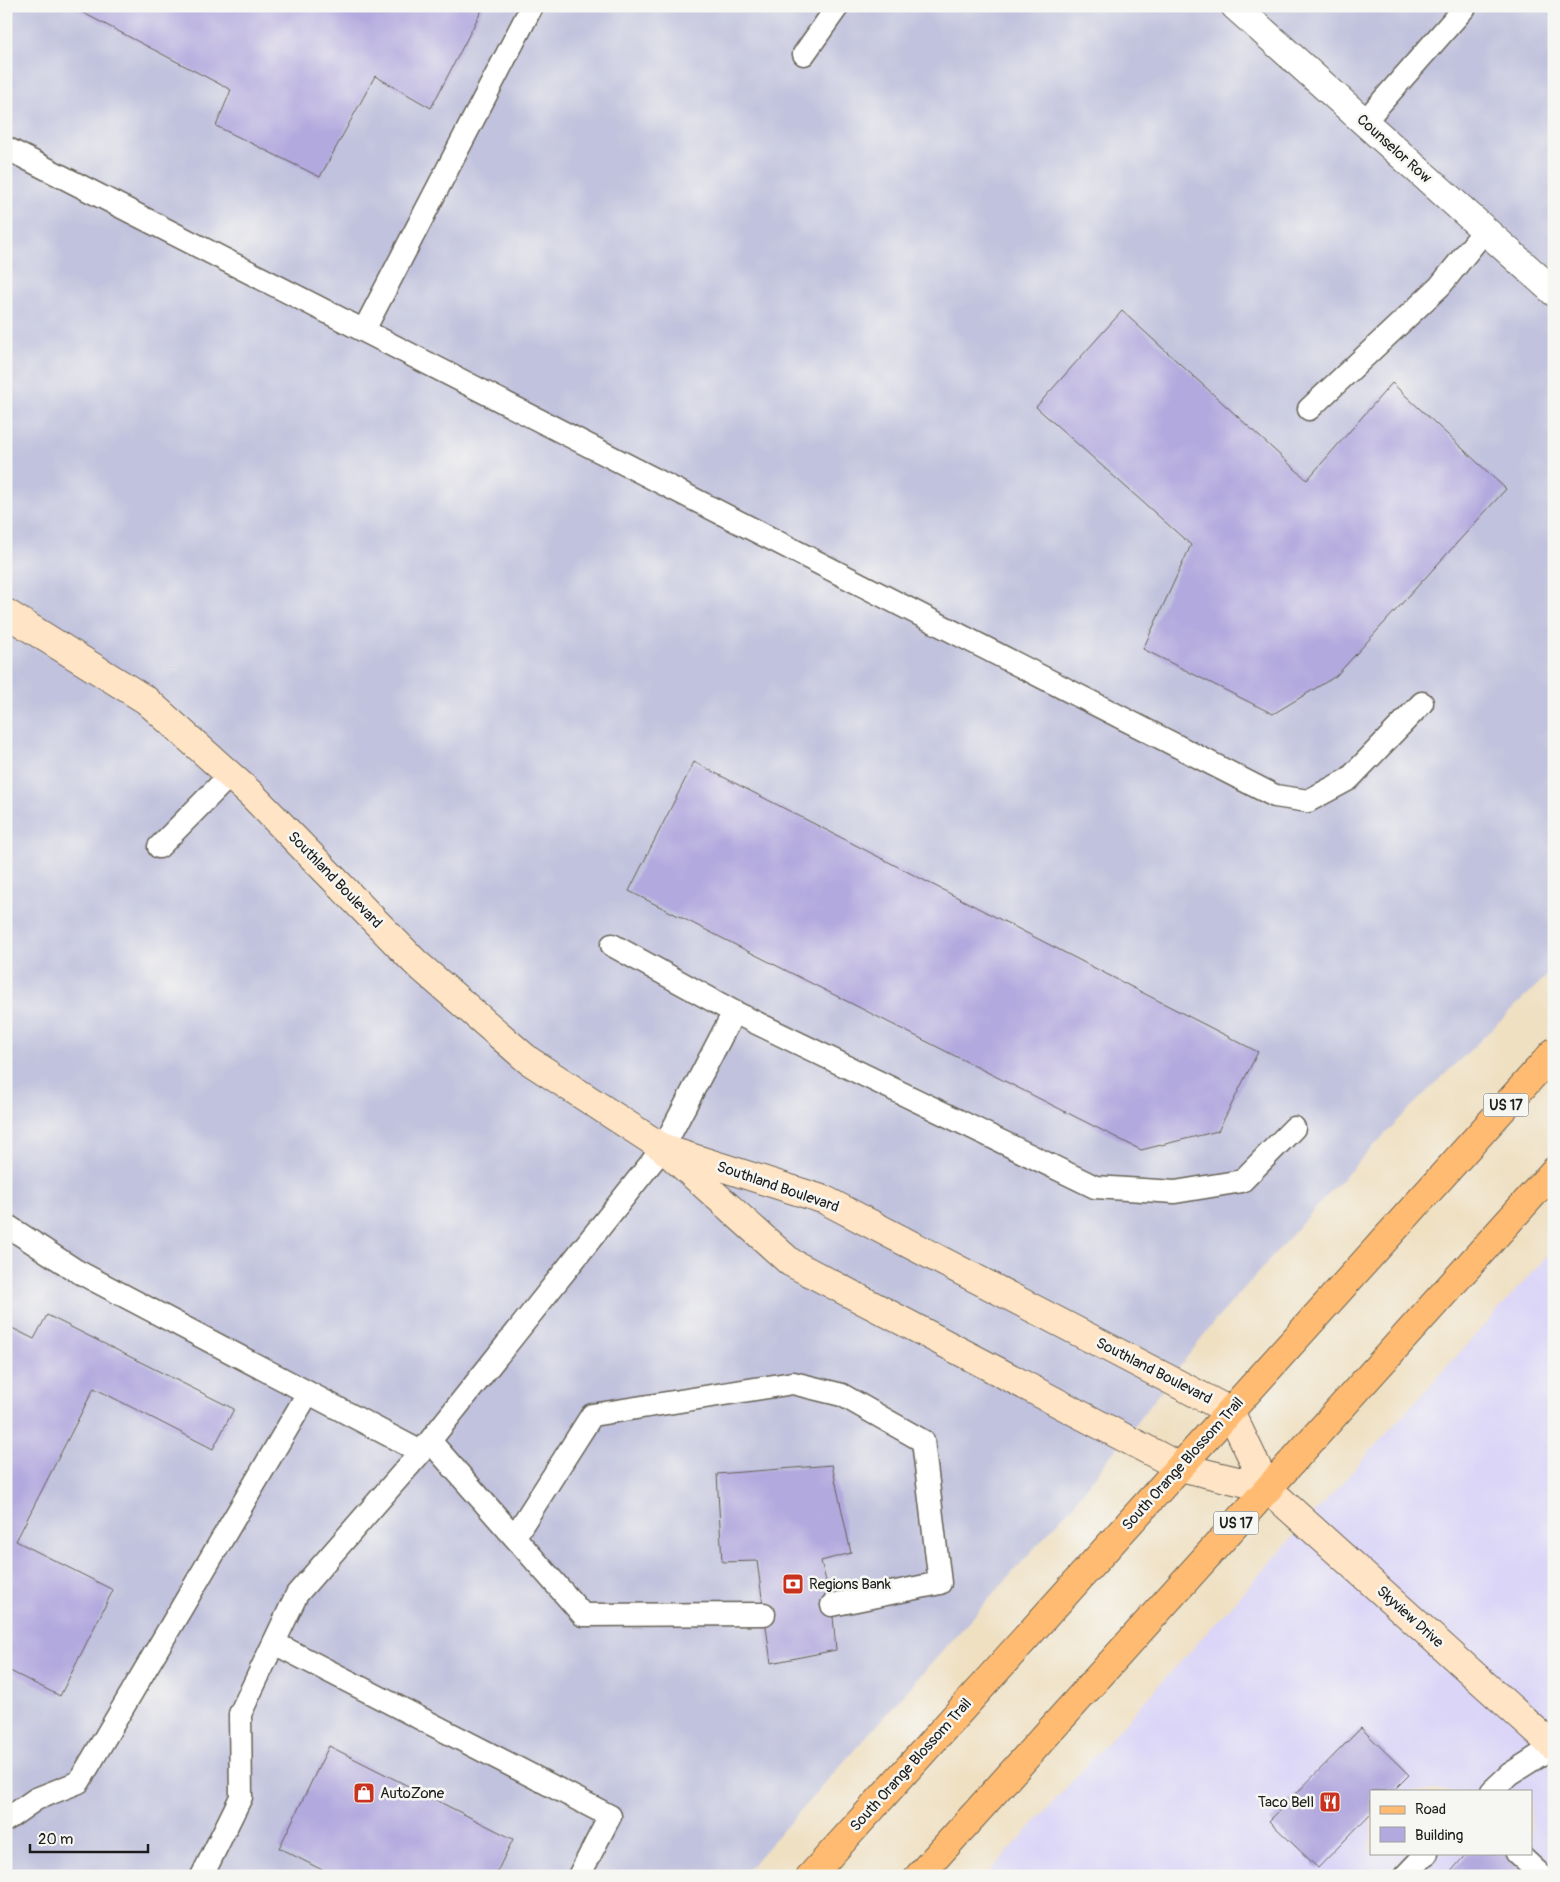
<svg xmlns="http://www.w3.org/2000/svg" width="1560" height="1882" font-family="Pangolin,sans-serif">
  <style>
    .built { fill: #dbd6f7; fill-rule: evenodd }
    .industrial { fill: #c1c2dd }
    .building { fill: #b2a9de }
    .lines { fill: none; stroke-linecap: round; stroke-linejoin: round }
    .lane-casing { stroke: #666156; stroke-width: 25 }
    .street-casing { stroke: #666156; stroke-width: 30 }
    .secondary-casing { stroke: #666156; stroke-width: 30 }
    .primary-casing { stroke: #666156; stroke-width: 30 }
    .lane { stroke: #fff; stroke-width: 22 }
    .street { stroke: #fff; stroke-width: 28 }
    .secondary { stroke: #ffe4c6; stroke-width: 28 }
    .primary { stroke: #ffbb71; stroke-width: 28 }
    .labels { text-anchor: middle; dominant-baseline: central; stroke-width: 5; stroke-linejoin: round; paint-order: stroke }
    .shield { fill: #f6f6f2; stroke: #5d5d5c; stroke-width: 1 }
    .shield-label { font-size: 14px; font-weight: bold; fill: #1c1c1c }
    .street-label { font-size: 15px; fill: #1c1c1c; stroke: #f6f6f2 }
    .poi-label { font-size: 15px; fill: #1c1c1c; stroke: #f6f6f2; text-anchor: start }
  </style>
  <rect width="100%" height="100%" fill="#f6f6f2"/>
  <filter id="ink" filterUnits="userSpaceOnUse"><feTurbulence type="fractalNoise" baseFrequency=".02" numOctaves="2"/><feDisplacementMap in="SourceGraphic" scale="10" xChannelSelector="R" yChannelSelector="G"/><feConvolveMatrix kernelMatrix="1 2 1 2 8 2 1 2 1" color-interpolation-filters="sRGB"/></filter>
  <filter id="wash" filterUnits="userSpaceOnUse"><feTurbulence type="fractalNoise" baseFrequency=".0096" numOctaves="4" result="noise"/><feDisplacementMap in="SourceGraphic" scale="20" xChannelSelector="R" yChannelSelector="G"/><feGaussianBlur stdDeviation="1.12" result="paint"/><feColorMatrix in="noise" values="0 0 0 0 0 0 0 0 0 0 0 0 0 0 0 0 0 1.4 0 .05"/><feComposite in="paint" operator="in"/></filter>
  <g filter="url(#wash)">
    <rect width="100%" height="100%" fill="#efe0c2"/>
    <path class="built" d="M1554,1248V1876H986L1209,1630ZM1371,1791H1531V1853H1371Z"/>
    <path class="industrial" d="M6,6H1554V969L1409,1109L1330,1192L1214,1322L1072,1506L742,1876H6Z"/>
    <g id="blocks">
      <path class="building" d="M70,6H484L431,108L375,76L320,177L216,126L231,90Z
        M1122,311L1307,480L1392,383L1506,489L1336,676L1273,714L1143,649L1191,545L1036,407Z
        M694,762L1258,1052L1218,1131L1141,1150L629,891Z
        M47,1315L234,1409L213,1449L94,1388L16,1541L113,1590L60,1696L6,1669V1325L34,1339Z
        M832,1465L851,1553L821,1561L832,1605L836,1650L771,1663L757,1561L722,1562L717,1474Z
        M1361,1728L1409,1775L1393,1791H1371V1813L1318,1868L1269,1821Z
        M329,1746L513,1839L495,1876H334L279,1848Z
        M1467,1853H1509L1534,1876H1447Z"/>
    </g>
  </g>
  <g filter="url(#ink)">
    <use href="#blocks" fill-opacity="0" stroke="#666156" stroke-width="1"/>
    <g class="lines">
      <g class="lane-casing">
        <path id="lane" d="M804,54L838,6
          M1364,122L1466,6
          M6,148L1275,796L1308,801L1349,779L1422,703
          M364,330L532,6
          M1309,409L1440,286L1485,230
          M159,847L230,775
          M612,945L734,1012
          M6,1225L75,1270L421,1452
          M430,1441L583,1615L764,1614
          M515,1536L592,1415L793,1383L842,1395L923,1441L940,1583L832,1605
          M274,1643L610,1816L579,1876
          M1492,1791L1510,1774L1554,1746
          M6,1820L36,1799L79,1782L308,1393
          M1517,1853L1542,1876
          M202,1876L241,1797L240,1714L297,1594L421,1452L663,1148L734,1012L1095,1187L1175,1192L1242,1181L1294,1128
          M1405,1876L1427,1853"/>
      </g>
      <g class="street-casing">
        <path id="street" d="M1235,6L1554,292"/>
      </g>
      <g class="secondary-casing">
        <path id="secondary" d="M6,613L146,700L251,794L415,962L528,1060L663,1148L790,1262L1180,1467L1267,1488
          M671,1151L825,1200L1230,1411L1267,1488L1554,1747"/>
      </g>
      <g class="primary-casing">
        <path id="primary" d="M811,1876L1554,1052
          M919,1876L1554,1171"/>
      </g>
      <use href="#lane" class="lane"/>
      <use href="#street" class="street"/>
      <use href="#secondary" class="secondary"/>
      <use href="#primary" class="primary"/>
    </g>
  </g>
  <defs>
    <g id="bank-square" transform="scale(1.125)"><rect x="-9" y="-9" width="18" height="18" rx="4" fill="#c8321e" stroke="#f6f6f2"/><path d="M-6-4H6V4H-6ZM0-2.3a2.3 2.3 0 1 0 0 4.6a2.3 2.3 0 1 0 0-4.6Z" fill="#fff"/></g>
    <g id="shop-square" transform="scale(1.125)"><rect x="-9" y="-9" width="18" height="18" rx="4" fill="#c8321e" stroke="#f6f6f2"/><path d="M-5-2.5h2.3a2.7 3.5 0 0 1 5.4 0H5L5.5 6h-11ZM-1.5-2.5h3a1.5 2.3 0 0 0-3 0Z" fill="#fff"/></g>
    <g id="restaurant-square" transform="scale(1.125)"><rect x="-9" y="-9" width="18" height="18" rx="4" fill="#c8321e" stroke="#f6f6f2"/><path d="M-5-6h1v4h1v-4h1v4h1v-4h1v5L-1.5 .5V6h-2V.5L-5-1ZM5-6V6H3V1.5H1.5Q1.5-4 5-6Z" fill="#fff"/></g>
  </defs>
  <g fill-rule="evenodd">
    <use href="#bank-square" x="793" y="1584"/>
    <use href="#shop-square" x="364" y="1793"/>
    <use href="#restaurant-square" x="1330" y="1802"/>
  </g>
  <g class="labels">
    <g class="shield">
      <rect x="1483.5" y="1093.5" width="45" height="23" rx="4"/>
      <rect x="1213.5" y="1511.5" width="45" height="23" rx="4"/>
    </g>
    <g class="shield-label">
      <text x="1506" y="1105">US 17</text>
      <text x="1236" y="1523">US 17</text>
    </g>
    <g class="street-label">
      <text transform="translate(1394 149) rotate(42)">Counselor Row</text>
      <text transform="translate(335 880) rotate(46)">Southland Boulevard</text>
      <text transform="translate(778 1187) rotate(19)">Southland Boulevard</text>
      <text transform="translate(1154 1371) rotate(27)">Southland Boulevard</text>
      <text transform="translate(1183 1464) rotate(-48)">South Orange Blossom Trail</text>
      <text transform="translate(1410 1617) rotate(42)">Skyview Drive</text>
      <text transform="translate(911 1765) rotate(-48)">South Orange Blossom Trail</text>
    </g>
    <g class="poi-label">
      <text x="809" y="1584">Regions Bank</text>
      <text x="380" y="1793">AutoZone</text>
      <text x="1314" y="1802" text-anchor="end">Taco Bell</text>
    </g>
  </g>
  <rect width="1560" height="1882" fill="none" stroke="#f6f6f2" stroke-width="25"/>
  <rect x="1370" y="1790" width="162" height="65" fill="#f6f6f2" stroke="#9f9f9c"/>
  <rect x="1380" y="1806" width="25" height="8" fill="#ffbb71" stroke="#9f9f9c"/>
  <text x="1415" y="1814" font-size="15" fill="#1c1c1c">Road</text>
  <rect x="1380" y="1827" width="25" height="15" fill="#b2a9de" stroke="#9f9f9c"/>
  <text x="1415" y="1840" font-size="15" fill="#1c1c1c">Building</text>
  <path d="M30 1844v8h118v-8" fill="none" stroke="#1c1c1c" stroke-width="2.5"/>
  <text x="38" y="1844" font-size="15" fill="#1c1c1c" stroke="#f6f6f2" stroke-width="4" paint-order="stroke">20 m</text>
</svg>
